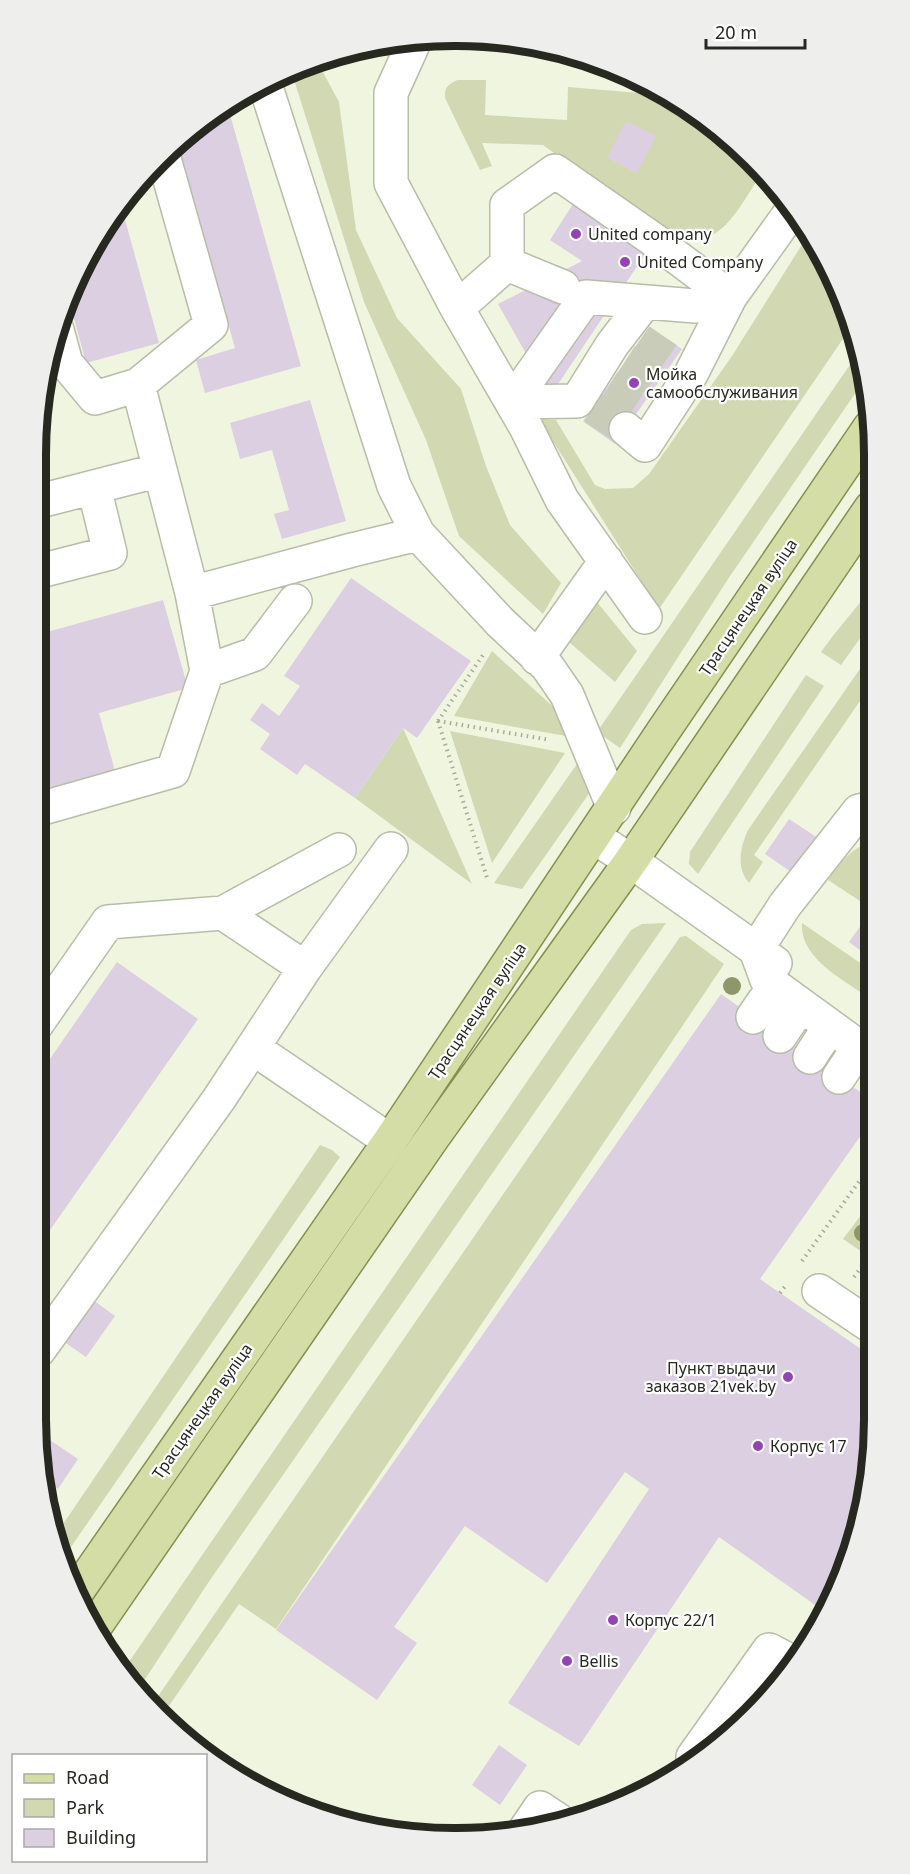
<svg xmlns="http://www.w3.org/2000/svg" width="910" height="1874" font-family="'Noto Sans',sans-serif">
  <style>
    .green { fill: #d1d8b2 }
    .building { fill: #dccfe2 }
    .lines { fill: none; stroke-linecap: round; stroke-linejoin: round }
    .minor-tunnel { stroke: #c8ccb9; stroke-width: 33; stroke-dasharray: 33 16; stroke-linecap: butt }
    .minor-casing { stroke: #b8bca8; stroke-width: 36 }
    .major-casing { stroke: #858f50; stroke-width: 36 }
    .path { stroke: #a8ac9b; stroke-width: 4; stroke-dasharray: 1.5 4.5; stroke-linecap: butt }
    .minor { stroke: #fff; stroke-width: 33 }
    .major { stroke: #d4dda6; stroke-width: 33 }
    .tree { fill: #8f966a }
    .poi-dot { fill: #9443b3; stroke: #fff; stroke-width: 2 }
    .labels { text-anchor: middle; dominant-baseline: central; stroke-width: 4.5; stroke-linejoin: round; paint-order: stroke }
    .poi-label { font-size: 16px; fill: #272820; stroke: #fff; text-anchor: start }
    .street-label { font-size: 16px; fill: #272820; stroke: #fff }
    .rim { fill: none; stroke: #272820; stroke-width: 8 }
  </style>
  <rect width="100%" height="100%" fill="#f0f5df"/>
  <path class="green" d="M317,61L339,102L356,230L397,318L461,389L486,466L510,525L561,583L543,614L459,536L426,440L364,302L291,70Z
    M458,80H486L485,115L567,120L568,87L663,95L710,123L761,174C747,195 731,229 706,238C695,241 683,240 672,239L543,145L482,143L492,166L480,170L445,98C444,88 448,84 458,80Z
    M808,235L842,295L851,327L659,609L539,419L556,420L595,485L605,489L633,488L649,474L732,356Z
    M858,353L865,379L728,579L620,748L597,732Z
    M871,589V623L841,665L821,652L832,637Z
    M592,596L637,651L615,682L561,635Z
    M492,651L560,713L566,736L454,716Z
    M871,653V685L754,855L763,862L749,883C736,867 740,848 748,830Z
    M806,675L824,686L698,874L689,864L690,852Z
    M403,728L472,884L355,798Z
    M450,731L565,753L492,863Z
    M579,761L590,792L522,889L494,883Z
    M872,843V882L860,901L828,880C840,864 851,846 872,843Z
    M666,923L208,1583L138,1690L122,1672L631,930L642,924Z
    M802,923L872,971L873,1000C847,982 799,959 802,923Z
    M686,936L724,964L710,985L276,1629L239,1604L162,1716L152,1705L680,937Z
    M320,1145L332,1150L340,1157L62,1560L58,1554L55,1536Z
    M873,1199V1243L865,1254L843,1239Z"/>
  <path class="building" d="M227,104L301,366L205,393L196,360L235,348L177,144Z
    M626,121L656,136L637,173L607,158Z
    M573,204L646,253L550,396L498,304L582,261L550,240Z
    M121,205L159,343L86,363L68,296L107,222Z
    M650,327L682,349L615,444L583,421Z
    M310,400L346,521L282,539L274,514L289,510L272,450L240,459L230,423Z
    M351,578L471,661L417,738L403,728L355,798L305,764L297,775L260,749L270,734L250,720L262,703L279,716L300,686L284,676Z
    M163,600L188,688L99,713L115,771L36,793V635Z
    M789,819L818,838L794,874L765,854Z
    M872,910V959L849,942Z
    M117,962L198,1019L36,1250V1079Z
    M721,994L873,1101V1118L760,1279L874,1358V1419L866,1501L842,1580L825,1612L719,1537L579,1746L508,1703L649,1489L625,1472L547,1583L465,1526L394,1627L417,1643L377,1700L276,1630Z
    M89,1297L115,1316L86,1357L60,1339Z
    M38,1432L78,1459L58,1489L46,1480Z
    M499,1745L527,1765L500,1805L472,1785Z"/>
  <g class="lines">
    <path class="minor-tunnel" d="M640,340L672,362
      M626,360L659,381
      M609,386L642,406
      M593,408L626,429"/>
    <g class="minor-casing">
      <path id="minor" d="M415,40L391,93V183L457,308L526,427L562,500L645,617
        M265,84L394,486L418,534L500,622L547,666L567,695L614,808
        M163,155L211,325L138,385L192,593L207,671
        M507,264V205L555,171L654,240L730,297
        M457,308L507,264L563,287
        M57,330L66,363L95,398L138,385
        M512,402L586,297L695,306L730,297
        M512,402L577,401L612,345L645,302
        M626,429L645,445L691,374L730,297L793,209
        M36,502L160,470
        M36,572L110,553L94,487
        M192,593L352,550L418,534
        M537,658L606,561
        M36,810L173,771L207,671L255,654L295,601
        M594,837L631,861L775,963
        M223,913L339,850
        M305,968L391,849
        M753,1017L775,985
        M36,1025L108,922L223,913L305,968L219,1099L39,1350
        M780,1036L801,1005
        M253,1048L390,1141
        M810,1057L830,1026
        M839,1077L859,1047L767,980L756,950L785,905L859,811L872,808
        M819,1291L874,1328
        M693,1757L769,1650L794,1663
        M525,1830L540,1808L558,1820"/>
    </g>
    <g class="major-casing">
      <path id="major" d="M78,1590L390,1141L662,733L870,427
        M96,1625L433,1137L631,861L871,508"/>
    </g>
    <path class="path" d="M438,721L485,652
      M438,721L488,881
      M438,721L550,740
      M802,1261L873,1162
      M854,1277L873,1251
      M780,1293L786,1285"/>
    <use href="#minor" class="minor"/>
    <use href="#major" class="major"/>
  </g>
  <g class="tree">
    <circle cx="732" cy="986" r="9"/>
    <circle cx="863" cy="1233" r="9"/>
  </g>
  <g class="poi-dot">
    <circle cx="576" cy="234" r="6"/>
    <circle cx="625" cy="262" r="6"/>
    <circle cx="634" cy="383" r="6"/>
    <circle cx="788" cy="1377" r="6"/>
    <circle cx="758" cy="1446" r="6"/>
    <circle cx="613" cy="1620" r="6"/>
    <circle cx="567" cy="1661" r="6"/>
  </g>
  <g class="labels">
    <g class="poi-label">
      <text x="588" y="234">United company</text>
      <text x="637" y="262">United Company</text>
      <text x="646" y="374">Мойка<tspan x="646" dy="18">самообслуживания</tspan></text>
      <text x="776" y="1368" text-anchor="end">Пункт выдачи<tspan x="776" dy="18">заказов 21vek.by</tspan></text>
      <text x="770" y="1446">Корпус 17</text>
      <text x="625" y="1620">Корпус 22/1</text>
      <text x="579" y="1661">Bellis</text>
    </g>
    <g class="street-label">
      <text transform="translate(748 607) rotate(-56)">Трасцянецкая вуліца</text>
      <text transform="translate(477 1011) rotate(-56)">Трасцянецкая вуліца</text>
      <text transform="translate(202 1411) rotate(-55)">Трасцянецкая вуліца</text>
    </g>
  </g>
  <path d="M0 0H910V1874H0ZM454 46H456A408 408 0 0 1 864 454V1420A408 408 0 0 1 456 1828H454A408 408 0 0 1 46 1420V454A408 408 0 0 1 454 46Z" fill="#eeeeed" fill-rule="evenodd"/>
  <path class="rim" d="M454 46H456A408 408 0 0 1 864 454V1420A408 408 0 0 1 456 1828H454A408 408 0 0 1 46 1420V454A408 408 0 0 1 454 46Z"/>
  <rect x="12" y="1754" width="195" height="108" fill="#ffffff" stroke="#a9a9a6" stroke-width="1.5"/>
  <rect x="24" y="1774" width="30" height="9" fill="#d4dda6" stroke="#a9a9a6" stroke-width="1.5"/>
  <text x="66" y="1784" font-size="18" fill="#272820">Road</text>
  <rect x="24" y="1799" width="30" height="18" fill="#d1d8b2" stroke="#a9a9a6" stroke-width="1.5"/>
  <text x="66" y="1814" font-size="18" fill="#272820">Park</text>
  <rect x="24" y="1829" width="30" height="18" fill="#dccfe2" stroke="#a9a9a6" stroke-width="1.5"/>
  <text x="66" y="1844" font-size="18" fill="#272820">Building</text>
  <path d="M706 39v9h99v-9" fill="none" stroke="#272820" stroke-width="3"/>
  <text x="715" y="39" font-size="18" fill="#272820" stroke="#ffffff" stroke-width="4.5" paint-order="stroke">20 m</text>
</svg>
